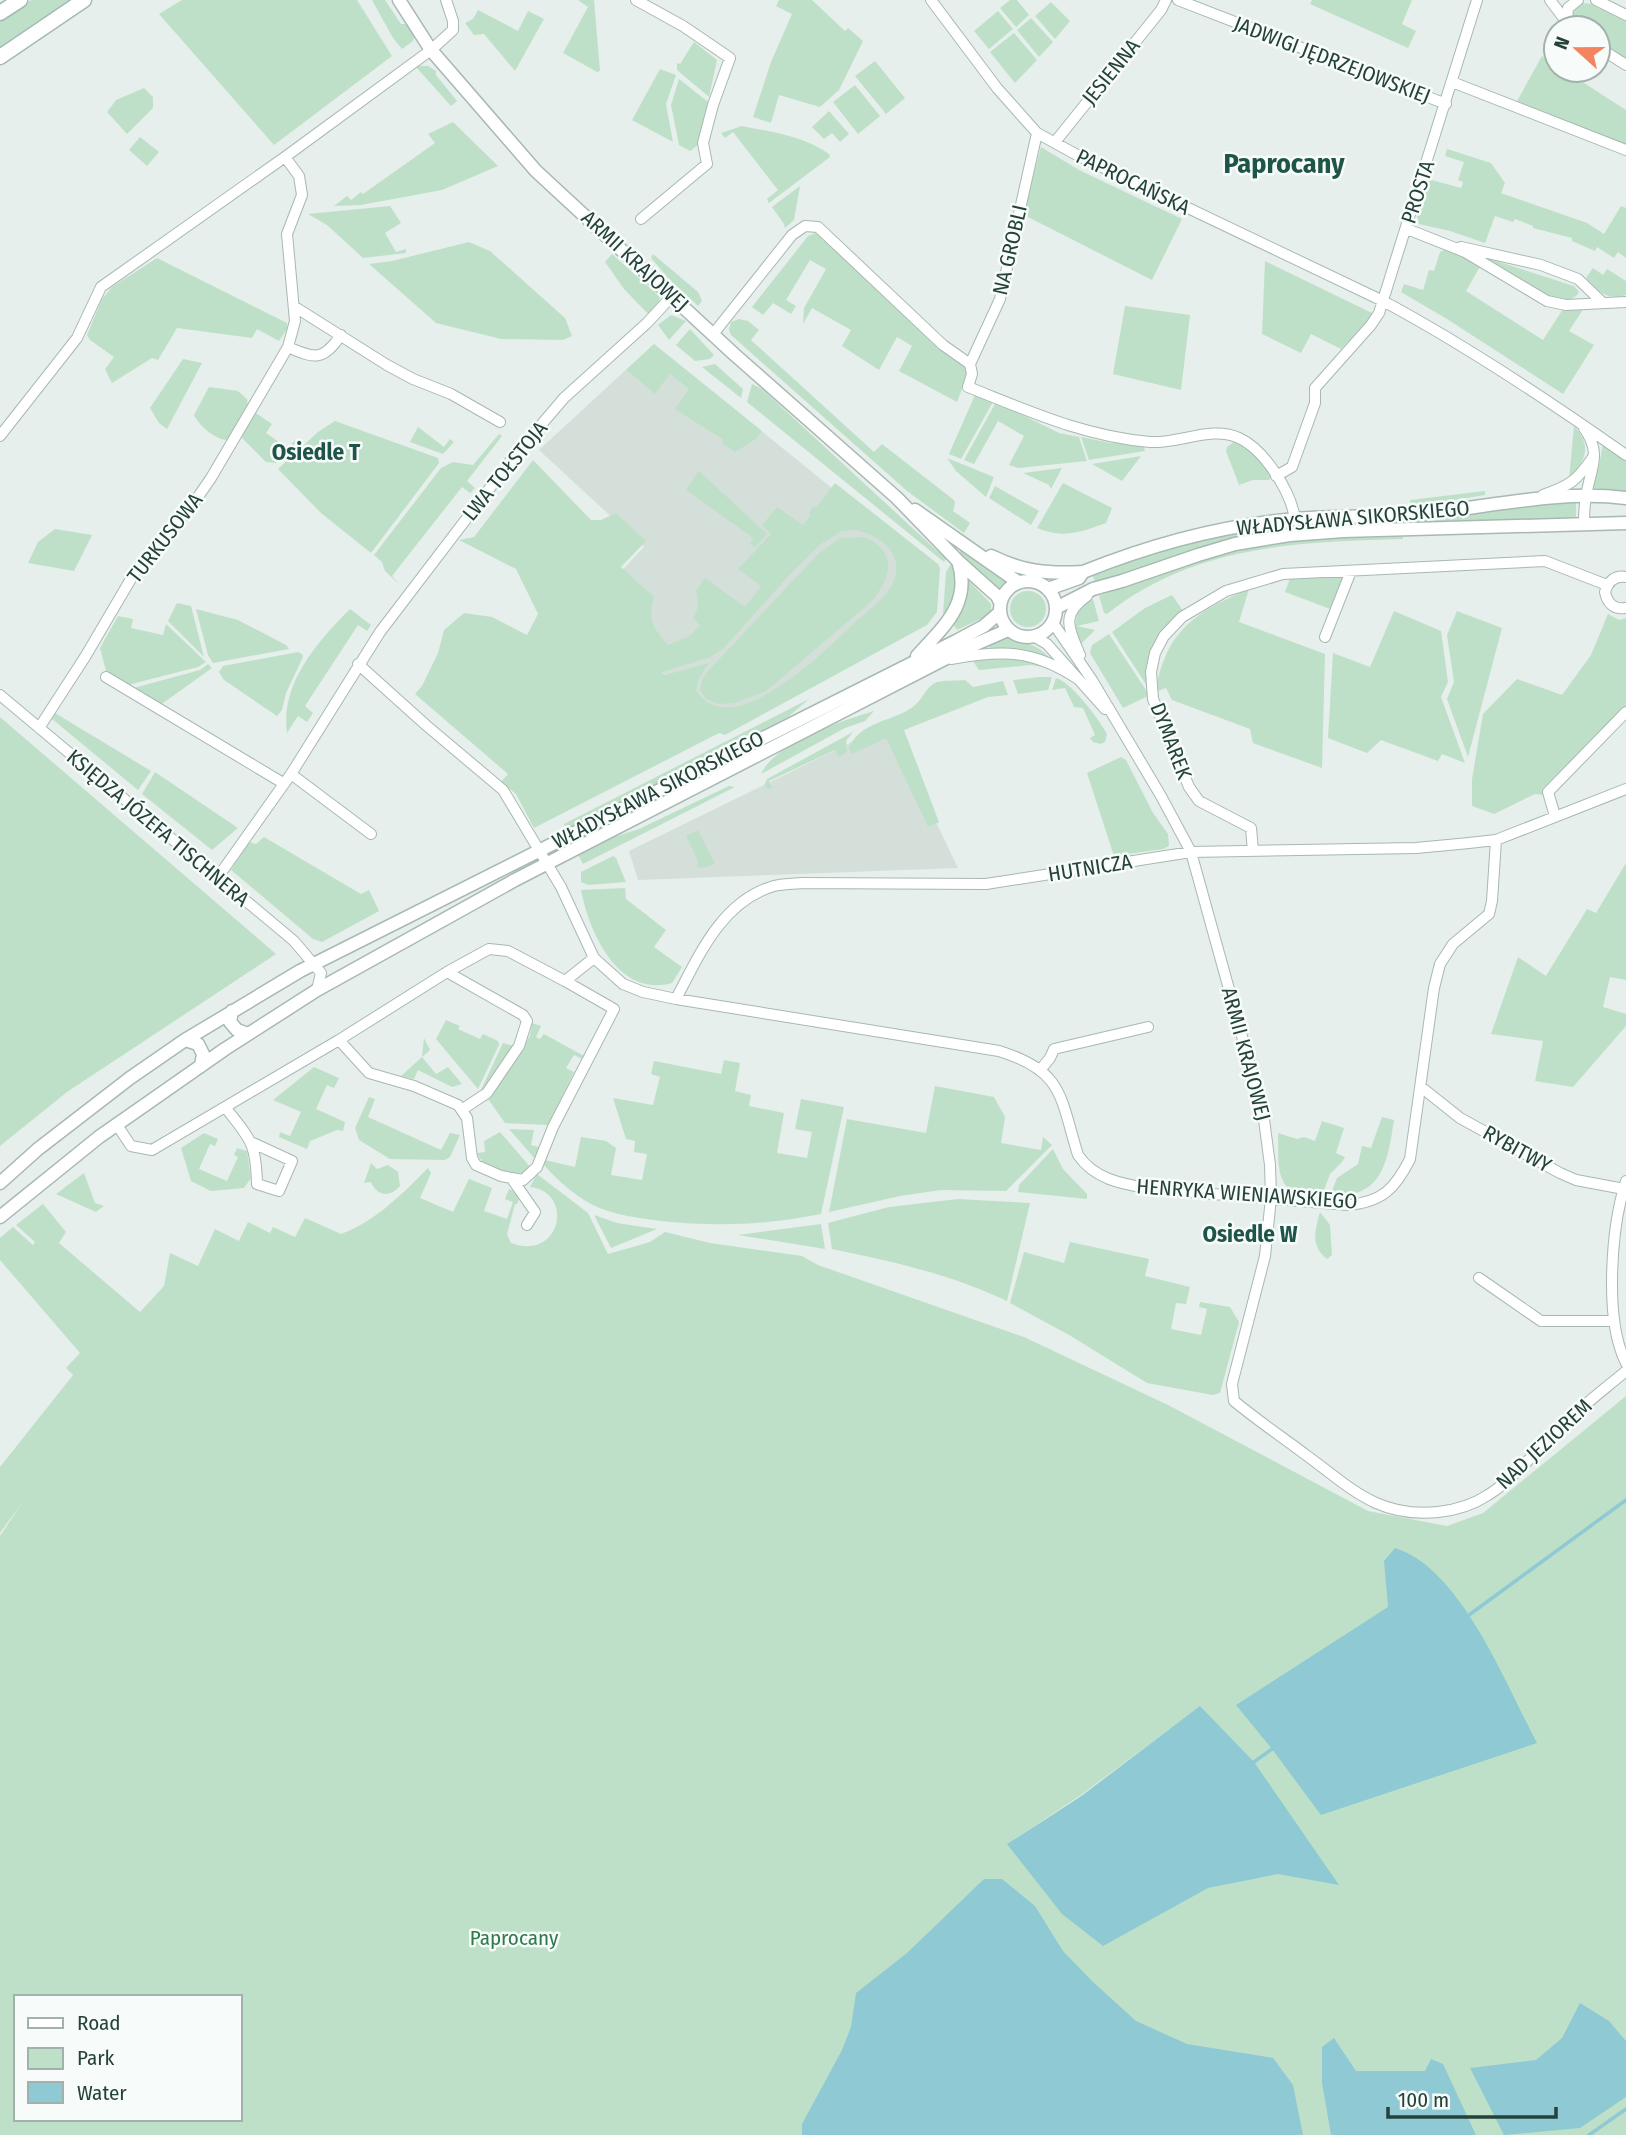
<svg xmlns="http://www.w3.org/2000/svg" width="1626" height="2135" font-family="'Fira Sans Condensed',sans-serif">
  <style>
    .built { fill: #d4dfda }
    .green { fill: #bfe0c8; fill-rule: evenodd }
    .water { fill: #8ec9d4 }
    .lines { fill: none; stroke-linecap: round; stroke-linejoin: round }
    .stream { stroke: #8ec9d4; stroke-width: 3.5 }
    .minor-casing { stroke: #a8b8b2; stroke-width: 12 }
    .tertiary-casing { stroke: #a8b8b2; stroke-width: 15 }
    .secondary-casing { stroke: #a4bbb3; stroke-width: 17 }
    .minor { stroke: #fff; stroke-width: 10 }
    .tertiary { stroke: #fff; stroke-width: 12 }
    .secondary { stroke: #fff; stroke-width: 14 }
    .labels { text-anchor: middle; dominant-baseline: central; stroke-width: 5; stroke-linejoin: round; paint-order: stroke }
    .street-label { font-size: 21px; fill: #24423a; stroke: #f7fbf9 }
    .park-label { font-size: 21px; fill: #2d7a4b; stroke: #f7fbf9 }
    .neighbourhood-label { font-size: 23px; font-weight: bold; fill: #1f5548; stroke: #f7fbf9 }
    .district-label { font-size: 28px; font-weight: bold; fill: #1f5548; stroke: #f7fbf9 }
  </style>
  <rect width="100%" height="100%" fill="#e6efeb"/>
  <path class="built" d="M654,344L890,535L926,610L720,732L594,600L644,547L539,450Z
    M889,724L958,868L638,880L629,851Z"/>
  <path class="green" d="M31,0H73L0,50V21Z
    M182,0H357L392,56L274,145L159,14Z
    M372,0H385L401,24H406L415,36L413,41L402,49L393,38Z
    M578,0H594L600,71L597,72L563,53L588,7Z
    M779,0H812L845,31L848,28L863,41L839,90L820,107L779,95L771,123L753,117L771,62L792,14L776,6Z
    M1010,0H1017L1029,15L1016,27L1000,8Z
    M1312,0H1412L1402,24L1416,31L1408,48L1310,4Z
    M1051,2L1070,21L1055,39L1035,16Z
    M1580,3L1595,4L1626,18V60L1598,42V28L1574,27C1570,16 1571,11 1580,3Z
    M478,10L518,31L528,11L544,19L515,71L484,34L474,35L465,23L473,19Z
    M998,11L1013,29L989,49L974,31Z
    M1031,18L1053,42L1039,57L1017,30Z
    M1014,33L1037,60L1015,83L990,52Z
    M694,42L717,60L709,97L677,70V63L680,64Z
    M1542,56L1556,65V70H1564L1626,110V147L1516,103Z
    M875,61L905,98L886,114L855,76Z
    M418,66H428L436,71V75L457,101L451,106L416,67Z
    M660,69L676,75L666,104L673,142L632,120Z
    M679,79L712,105L702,142L690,151L679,145L671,105Z
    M855,85L880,116L858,134L833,102Z
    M144,88L153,97V108L127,134L107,112L116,100Z
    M829,111L849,134L840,142L832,133L824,139L812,127Z
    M453,122L498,166L442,190L361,205L334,206L347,196L351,200L361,192L363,194L435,143L428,134Z
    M742,126C772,132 803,136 829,154L830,157L769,203L767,199L778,190L733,132L725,138L721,133Z
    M140,137L159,152L147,166L129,150Z
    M1041,147L1079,170L1182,219L1152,280L1026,216L1028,196Z
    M1447,149L1491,163L1505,183L1501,193L1587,223L1604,234L1621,206L1626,208V258L1618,252L1614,258L1597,247L1595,251L1572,241V238L1533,228V226L1515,219L1513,222L1495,216L1485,243L1450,231L1419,224L1417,216L1428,179L1461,188L1463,182L1458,180L1464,162L1445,156Z
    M800,186L794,220L785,228L784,224L772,207Z
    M390,206L401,223L385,233L396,252L406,249V253L363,258L327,225L308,214Z
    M818,232C866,279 912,329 968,366L969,371L957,402L899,371L912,346L897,337L879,370L842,346L851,330L812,308L803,324L804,308L826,269L810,260L786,300L796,306L791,314L773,303L763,315L752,307L808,236Z
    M469,242L490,251L565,318L572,336L563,340L501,339L436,323L369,264L392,261Z
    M1447,249L1481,265L1466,291L1543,340L1563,309L1584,308L1569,331L1594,345L1563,394L1447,319L1401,292L1404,284L1423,290L1429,270L1434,271L1440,252Z
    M612,254L660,297L658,306L649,315L624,289L605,262Z
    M653,254L698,292L702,301L698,306L670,280L651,258Z
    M157,258L287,323V329L279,341L257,329L252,338L177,328L158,360L152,358L112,383L105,369L114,357L90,340L87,335L102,299L112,287Z
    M1487,258L1574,286L1579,292C1565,318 1504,270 1487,260Z
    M1265,261L1374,314L1341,349L1311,334L1301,353L1262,334Z
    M1593,268L1603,275L1607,269L1626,281V295C1605,300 1599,292 1586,278Z
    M1125,306L1190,315L1181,390L1113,374Z
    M671,315L686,321L669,340L658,325Z
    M739,319L748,321L759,330L751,340L874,452L882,444L954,500L955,503L953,511L970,523L964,533L907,491L731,335L729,330L731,322Z
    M690,329L714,355L710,359L695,361L676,345Z
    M654,344L762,431L756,439L735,452L723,444L722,439L675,409L689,389L670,374L655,394L626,370Z
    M183,359L202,363L167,429L159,423L150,408Z
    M715,364L743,389L741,398L702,367Z
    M752,384L762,389L946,559L944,562L747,402Z
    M209,387L238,391L247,399L248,406L228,440C216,440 199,426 194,415Z
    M975,395L993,402L961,459L949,454Z
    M996,402L1059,433L1079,437L1087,461L1018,468L1009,465L1024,436L998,421L974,464L964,460Z
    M253,411L272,424L266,433L282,444L290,446L295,440L297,442L276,463L266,462L239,435Z
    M335,421L438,458L439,463L371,553L321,513L278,469L318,432Z
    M1574,426C1593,446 1585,462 1569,479Z
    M418,427L444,447L450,439L454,442L443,454L410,442Z
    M499,434L502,436L467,481L475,488L470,493L462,487L392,576L400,585L385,571L382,562L374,555L441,468L453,462L473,465Z
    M1081,437L1111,443L1143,444L1145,451L1089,460Z
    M1234,442L1253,453L1272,475L1269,480H1253L1239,485L1226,451L1227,447Z
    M1603,444L1626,459V491L1592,488L1599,465Z
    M1141,456L1122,481L1092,464Z
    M947,458L994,477L986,497L956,471Z
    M533,460L591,520H601L616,513L646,541L621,567L654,597C648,621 652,626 668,645L689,636L700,626L693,618C699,609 699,601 696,590L705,578L745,607L761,586L738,569L771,534L762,525L777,507L803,525L811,515L809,513L813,506L816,508L835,483L938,564L940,568L937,612L927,625L725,735L719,733L534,828L516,794L501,782L508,774L415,694L422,686L438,653L444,630L464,613L492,617L527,635L538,614L516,569L459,540L474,537ZM855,530C885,536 910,560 888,591C880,603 864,614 853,624C825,651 730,746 696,690L699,678L709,663L665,675L662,672L711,657L724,648L792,572L821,544L842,531Z
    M1062,468L1051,489L1049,485L1023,473Z
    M699,471L767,534L755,547L750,544L753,538L686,490Z
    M1063,483L1112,508L1106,523C1082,532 1062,539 1037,528Z
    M995,486L1039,511L1031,525L989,498Z
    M1485,491V495L1411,507L1410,500Z
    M1576,501V517L1573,518L1410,524L1409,520Z
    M1279,527L1282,530L1218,542L1095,583L1093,576C1152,549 1216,537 1279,527Z
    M55,529L92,535L74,571L28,563L38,542Z
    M864,537C899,551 891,579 871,602L765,692L734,703L718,704L706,699L700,691L702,680L708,671L819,553L840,538Z
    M1403,537V539C1297,542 1194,545 1107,614L1104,613L1099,596C1156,575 1214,553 1274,544C1317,537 1360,538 1403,537Z
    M963,548L1009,582L999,593L959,553Z
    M951,564C962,581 954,601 945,617L943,614L946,572Z
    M1348,574L1333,610L1285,592L1291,576Z
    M969,581L991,604V614L957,630L952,623L965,604Z
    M1249,589L1239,622L1325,654L1322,768L1253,743L1250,729L1172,700L1166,688L1158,691C1156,681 1160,670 1164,660C1178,621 1214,604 1249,589Z
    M1010 609a18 18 0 1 1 36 0a18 18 0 1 1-36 0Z
    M1172,595L1184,612L1148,670L1147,686L1112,632L1145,608Z
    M1093,599L1099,621L1077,626L1095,630L1080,645C1073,626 1073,609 1093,599Z
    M177,603L191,606L204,657L168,621Z
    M196,609L238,620L286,645L289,649L213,663L208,655Z
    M350,609L371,625L367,631L358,625L305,706L313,713L307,722L298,716L287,733C280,684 317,642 350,609Z
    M1394,611L1441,631L1448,682L1441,697L1465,763L1442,754L1438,761L1381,740L1367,753L1328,738L1333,653L1370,667Z
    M1457,611L1502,628L1468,757L1447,699L1454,682L1447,635Z
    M1608,614L1619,620L1626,618V706L1543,788L1544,795L1535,794L1494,814L1472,806V779L1483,714L1517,679L1562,695L1591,655Z
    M118,616L133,619L131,628L163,635L166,624L206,662L198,667L124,686L107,675L100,648Z
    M1109,634L1146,690L1148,696L1123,708L1090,653L1092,645Z
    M1006,637C1026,645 1033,641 1049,657L986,647Z
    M298,652L302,654L303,657L286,693L282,710L277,716L224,680L219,672L223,666Z
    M971,658L1025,659L1050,668L1031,665L979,670Z
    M208,664L212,668L159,706L130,689L200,670Z
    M1038,677H1052L1048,690L1018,694L1013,680Z
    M1056,678C1071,682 1099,719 1107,734L1105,742L1101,744L1093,742L1090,738L1095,735L1083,708L1074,707L1065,688L1052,690Z
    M965,680L973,687L1003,681L1008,695L988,697L904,730L939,822L928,827L886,738L852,754L849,747C862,720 894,722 914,706C922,700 927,685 937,682C946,680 957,681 965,680Z
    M809,699L788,717L567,830L564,824Z
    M874,711L865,721L845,728L761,774C774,744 843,720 874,711Z
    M55,713L151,771L138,790L52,719Z
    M0,717L276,954L67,1092L0,1146Z
    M853,732L846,741L847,752L838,757L835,750L769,781L772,788L768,789L764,786L767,779Z
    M1121,757L1126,760L1153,813L1168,834L1169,846L1163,849L1114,856L1087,773Z
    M155,772L238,828L212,850L142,794Z
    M729,786L735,787L583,864L578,855L604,840L639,829Z
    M698,830L715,864L703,868L697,867L698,861L686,836Z
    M264,837L361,894L369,890L379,911L322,942L313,939L231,870L249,842L256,844Z
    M613,856L616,858L626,882L588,885L581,882V872Z
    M1626,863V980L1610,977L1603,1007L1626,1014V1026L1573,1087L1535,1081L1543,1041L1491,1034L1518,957L1546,976L1587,909L1596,913Z
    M625,888L626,899L666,930L654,947L682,967L672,983C618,998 589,932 581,890Z
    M446,1020L460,1026L458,1029L480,1039L483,1034L498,1041L499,1045L478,1089L436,1039Z
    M532,1023L541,1026L536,1037L540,1039L544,1034L584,1056L582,1059L574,1055L566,1068L574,1072L548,1125L505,1123L488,1099L530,1036Z
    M424,1038L430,1050L422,1057L436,1074L448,1067L462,1084L452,1087L418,1070L414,1079L401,1076L422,1057Z
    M503,1043L514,1046L483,1091L480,1092Z
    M724,1060L740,1063L735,1091L751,1095L749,1106L784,1113L777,1153L807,1158L812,1132L795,1129L801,1099L844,1107L821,1214C765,1225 717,1227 661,1221C639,1218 613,1215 593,1205C575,1196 556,1179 543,1164L545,1160L575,1167L581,1137L606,1141L616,1148L611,1175L642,1180L647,1154L634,1152L635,1141L626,1139L613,1098L653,1105L660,1077L651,1074L654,1061L721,1074Z
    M314,1067L339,1078L334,1088L327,1085L316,1109L345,1122L343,1131L337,1130L310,1141L307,1149L279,1137L280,1132L290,1136L301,1112L273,1100Z
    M935,1086L994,1097L1005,1117L1001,1143L1041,1150L1043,1137L1052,1145L1006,1191L941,1190L900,1196L829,1212L847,1119L926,1133Z
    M369,1097L375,1099L368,1117L441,1150L450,1133L460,1135L450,1157L445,1160L390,1159L359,1140L355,1128Z
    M1382,1117L1394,1120C1390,1144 1387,1182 1359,1192C1351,1195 1339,1193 1331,1193L1337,1178L1358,1164L1362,1146L1371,1148Z
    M1322,1121L1344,1128L1336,1153L1345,1157L1342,1162L1330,1174L1323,1193C1314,1192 1302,1194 1294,1191C1274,1184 1279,1149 1278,1133L1297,1139L1304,1137L1315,1141Z
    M509,1129L534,1130L531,1145L542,1148L536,1160Z
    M500,1132L532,1169C517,1179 483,1170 477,1153L485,1152L484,1141Z
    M204,1133L218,1139L215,1146L210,1144L199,1169L227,1181L238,1157L234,1155L237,1148L247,1151L251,1178L244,1188L211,1191L191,1181L181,1148Z
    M1053,1149L1063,1169L1087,1194V1199L1018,1192L1019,1185Z
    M371,1163L377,1169L388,1165L398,1172L400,1186C391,1197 377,1197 371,1182L364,1183Z
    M428,1168L431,1173L420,1198L453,1212L469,1179L492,1188L484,1211L507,1219L513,1202L505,1199L509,1189L521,1194L517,1204H515L507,1234L511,1243C561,1262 575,1192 530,1187L537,1174L588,1213L608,1254L650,1242L665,1232L710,1243L802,1256L818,1265L1024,1337L1168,1405L1368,1511L1447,1526L1483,1513L1626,1396V2135H0V1536L22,1503L0,1533V1467L73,1375L66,1368L80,1353L0,1260V1238L13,1227L33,1245L35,1242L16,1225L43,1204L66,1232L59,1243L140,1312L164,1286L170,1253L198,1266L215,1229L239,1241L248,1222L270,1233L273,1227L295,1237L305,1218L341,1234C376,1221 401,1195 428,1168ZM1171,1728L1161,1741L1010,1845L1009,1843L1081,1795ZM16,1997H240V2119H16Z
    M84,1173L95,1203L104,1206L96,1212L56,1194Z
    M958,1199L1030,1203L1007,1301C950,1274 894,1262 832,1249L828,1223L889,1207Z
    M1320,1212L1330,1225L1332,1255L1327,1259C1310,1246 1315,1230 1320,1212Z
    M594,1215L617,1223L657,1229L611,1248Z
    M821,1224L825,1249L738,1235Z
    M1070,1242L1149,1259L1145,1276L1190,1287L1186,1304L1176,1303L1171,1329L1201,1335L1207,1309L1199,1307L1200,1302L1230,1307L1239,1322L1220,1393L1213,1395L1147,1383L1069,1335L1010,1303L1024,1252L1064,1263Z"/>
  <path class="water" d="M1395,1548C1461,1568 1506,1685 1537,1743L1321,1815L1272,1749L1236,1705L1388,1607L1384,1561Z
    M1200,1706L1254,1762L1339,1885L1278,1874L1208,1888L1103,1946L1062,1914L1007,1844L1080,1797Z
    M984,1879H1002L1035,1906L1063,1951L1093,1982L1136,2021L1187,2044L1273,2058L1293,2085L1303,2135H802V2124L842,2050L851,2027L856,1993L907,1953Z
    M1580,2003L1609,2021L1626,2041V2097L1580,2128L1504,2135L1470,2068L1536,2060L1562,2038Z
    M1334,2038L1356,2071H1425L1431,2059L1443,2064L1476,2135H1331L1322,2083V2047Z"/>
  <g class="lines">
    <path class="stream" d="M1469,1615L1626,1500
      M1251,1764L1272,1749
      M1589,2135L1626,2109"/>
    <g class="minor-casing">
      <path id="minor" d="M636,0L683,26L730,58L713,105L703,143L707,164L641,219
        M931,0L997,88L1037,133L1077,155L1383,301C1467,346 1548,400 1626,455
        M1178,0L1446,104
        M1550,0L1571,28
        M1596,0L1626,15
        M1567,21L1568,8L1578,0
        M1598,47L1626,65
        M1452,82L1626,150
        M1055,142L1161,10L1166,0
        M1407,229L1465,252L1547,301L1566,305L1626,302
        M1461,247L1541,265L1578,279L1603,303
        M295,307L387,365L413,379L451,394L500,422
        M714,333L792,235L805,226L818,227L943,345L970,364L972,374L968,387C1029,411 1083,436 1150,442C1179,444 1212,425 1239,438C1265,450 1291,492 1295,519
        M288,347C315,359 323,361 341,335
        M970,364L1000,299L1037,133
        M1584,428C1603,455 1590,468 1586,497C1584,506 1584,515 1584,524
        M0,436L77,338L101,287L285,157L431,50L453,30V21L446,0
        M1276,476L1292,467L1315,403V388L1371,325L1379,313L1477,0
        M1543,495C1569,486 1577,481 1593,457
        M1626,577C1615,575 1608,581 1605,592C1607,603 1614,610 1626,608
        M1053,623L1092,680L1161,796L1191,852L1263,1112L1270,1165L1271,1198L1265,1256L1232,1384L1234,1401C1257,1420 1282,1437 1306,1455C1351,1488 1378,1518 1438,1512C1456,1510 1473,1505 1488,1495C1513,1480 1533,1454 1554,1433C1576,1411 1602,1391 1626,1371
        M1035,637L1047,644L1105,709
        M1325,637L1351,571
        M1080,655C1069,629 1060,615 1087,596
        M951,659C1003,650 1032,649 1078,679
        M358,664L427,726L503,790L561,887L594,958L623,984L643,992L676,999L999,1051C1064,1071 1060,1097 1078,1155C1095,1180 1123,1184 1151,1189L1348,1205C1382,1202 1395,1189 1410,1159L1434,988L1440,964L1453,944L1489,914L1492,901L1496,840
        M106,677L283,783
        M0,695L294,941L321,973L317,990
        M39,728L85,657L135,572L193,504L211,478L288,347L295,321L287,234L302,195L299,176L285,157
        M291,774L371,834
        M1555,816L1548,792L1626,712
        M1253,851L1251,828L1199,801L1189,787L1153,699L1151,672L1155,653L1164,636L1182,617L1226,591L1283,574L1545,561L1607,585
        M218,877L291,774L380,632L512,459L564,398L647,323L672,296
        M447,972L523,1015L527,1021L519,1046L487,1093L463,1109
        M676,999C699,955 722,901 774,886C782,884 793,884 801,883L986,884L1191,852L1416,848L1469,843L1496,840L1626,789
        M339,1040L369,1073L414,1086L458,1105L467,1118L472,1158L476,1165L501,1176L523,1180L537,1167L553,1127L614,1009L565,981
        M1041,1069L1050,1058L1054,1049L1148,1027
        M1421,1087L1460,1118L1560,1173L1576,1180L1624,1189
        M225,1107C250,1139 256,1142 257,1184L279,1191L292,1161L253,1143
        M117,1125L131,1146L152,1150L339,1040L447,972L489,949L508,951L565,981L594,958
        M512,1179L535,1212L527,1225
        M1626,1181C1611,1227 1604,1320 1626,1363
        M1479,1278L1541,1321H1614"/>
    </g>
    <g class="tertiary-casing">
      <path id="tertiary" d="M399,0L431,50L536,171L735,355L897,498L958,561L997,596L1000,602
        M915,510L1018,582
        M991,556C1024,572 1047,574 1083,572
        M1000 609a28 28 0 1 1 56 0a28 28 0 1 1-56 0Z
        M1048,589L1079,578L1083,572C1150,545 1223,525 1296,519C1340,515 1385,518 1429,513C1494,506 1560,490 1626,498
        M1056,608L1093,589L1122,581L1198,555L1235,544L1290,535L1343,531L1626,523
        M917,656C943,627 972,604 958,561
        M232,1011L230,1022L237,1030L248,1034
        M185,1040L198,1044L203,1054L201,1066
        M0,1183L38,1149L130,1078L185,1040L300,971L956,641L984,626L999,613
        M0,1217L99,1137L225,1049L317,990L515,880L962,650L1008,630"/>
    </g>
    <g class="secondary-casing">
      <path id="secondary" d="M0,13L20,0
        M0,57L84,0"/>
    </g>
    <use href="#minor" class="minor"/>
    <use href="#tertiary" class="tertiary"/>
    <use href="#secondary" class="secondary"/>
  </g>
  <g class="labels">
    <g class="street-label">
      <text transform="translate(1332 60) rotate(21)">JADWIGI JĘDRZEJOWSKIEJ</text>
      <text transform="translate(1111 72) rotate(-51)">JESIENNA</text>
      <text transform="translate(1133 182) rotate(26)">PAPROCAŃSKA</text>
      <text transform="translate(1418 192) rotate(-72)">PROSTA</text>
      <text transform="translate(1010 250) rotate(-77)">NA GROBLI</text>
      <text transform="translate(635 261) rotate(43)">ARMII KRAJOWEJ</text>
      <text transform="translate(505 471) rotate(-51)">LWA TOŁSTOJA</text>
      <text transform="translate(1353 518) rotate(-5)">WŁADYSŁAWA SIKORSKIEGO</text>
      <text transform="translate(165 538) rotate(-52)">TURKUSOWA</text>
      <text transform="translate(1171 741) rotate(69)">DYMAREK</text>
      <text transform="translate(658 790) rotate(-27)">WŁADYSŁAWA SIKORSKIEGO</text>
      <text transform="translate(158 828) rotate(40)">KSIĘDZA JÓZEFA TISCHNERA</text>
      <text transform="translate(1090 868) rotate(-9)">HUTNICZA</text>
      <text transform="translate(1246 1054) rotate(75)">ARMII KRAJOWEJ</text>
      <text transform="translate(1517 1149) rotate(29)">RYBITWY</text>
      <text transform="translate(1247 1194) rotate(4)">HENRYKA WIENIAWSKIEGO</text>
      <text transform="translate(1544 1444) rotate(-43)">NAD JEZIOREM</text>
    </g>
    <g class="park-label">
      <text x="514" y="1938">Paprocany</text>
    </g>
    <g class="neighbourhood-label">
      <text x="316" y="452">Osiedle T</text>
      <text x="1250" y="1234">Osiedle W</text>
    </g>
    <g class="district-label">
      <text x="1284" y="163">Paprocany</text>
    </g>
  </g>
  <rect x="14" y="1995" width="228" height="126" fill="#f7fbf9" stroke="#a3b1ad" stroke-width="2"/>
  <rect x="28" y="2018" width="35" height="10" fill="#ffffff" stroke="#a3b1ad" stroke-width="2"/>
  <text x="77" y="2030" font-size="21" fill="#24423a">Road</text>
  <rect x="28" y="2048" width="35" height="21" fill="#bfe0c8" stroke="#a3b1ad" stroke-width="2"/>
  <text x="77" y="2065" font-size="21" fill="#24423a">Park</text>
  <rect x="28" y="2082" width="35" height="21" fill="#8ec9d4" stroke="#a3b1ad" stroke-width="2"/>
  <text x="77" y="2100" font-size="21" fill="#24423a">Water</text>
  <g transform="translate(1577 49) rotate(291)"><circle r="33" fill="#f7fbf9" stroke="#a3b1ad" stroke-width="2"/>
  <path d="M0-5L12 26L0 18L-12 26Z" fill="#f4845f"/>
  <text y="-10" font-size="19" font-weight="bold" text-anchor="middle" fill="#24423a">N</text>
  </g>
  <path d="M1388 2107v10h168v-10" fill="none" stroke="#24423a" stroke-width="3.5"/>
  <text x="1398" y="2107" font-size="21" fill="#24423a" stroke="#f7fbf9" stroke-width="5" paint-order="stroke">100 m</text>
</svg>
